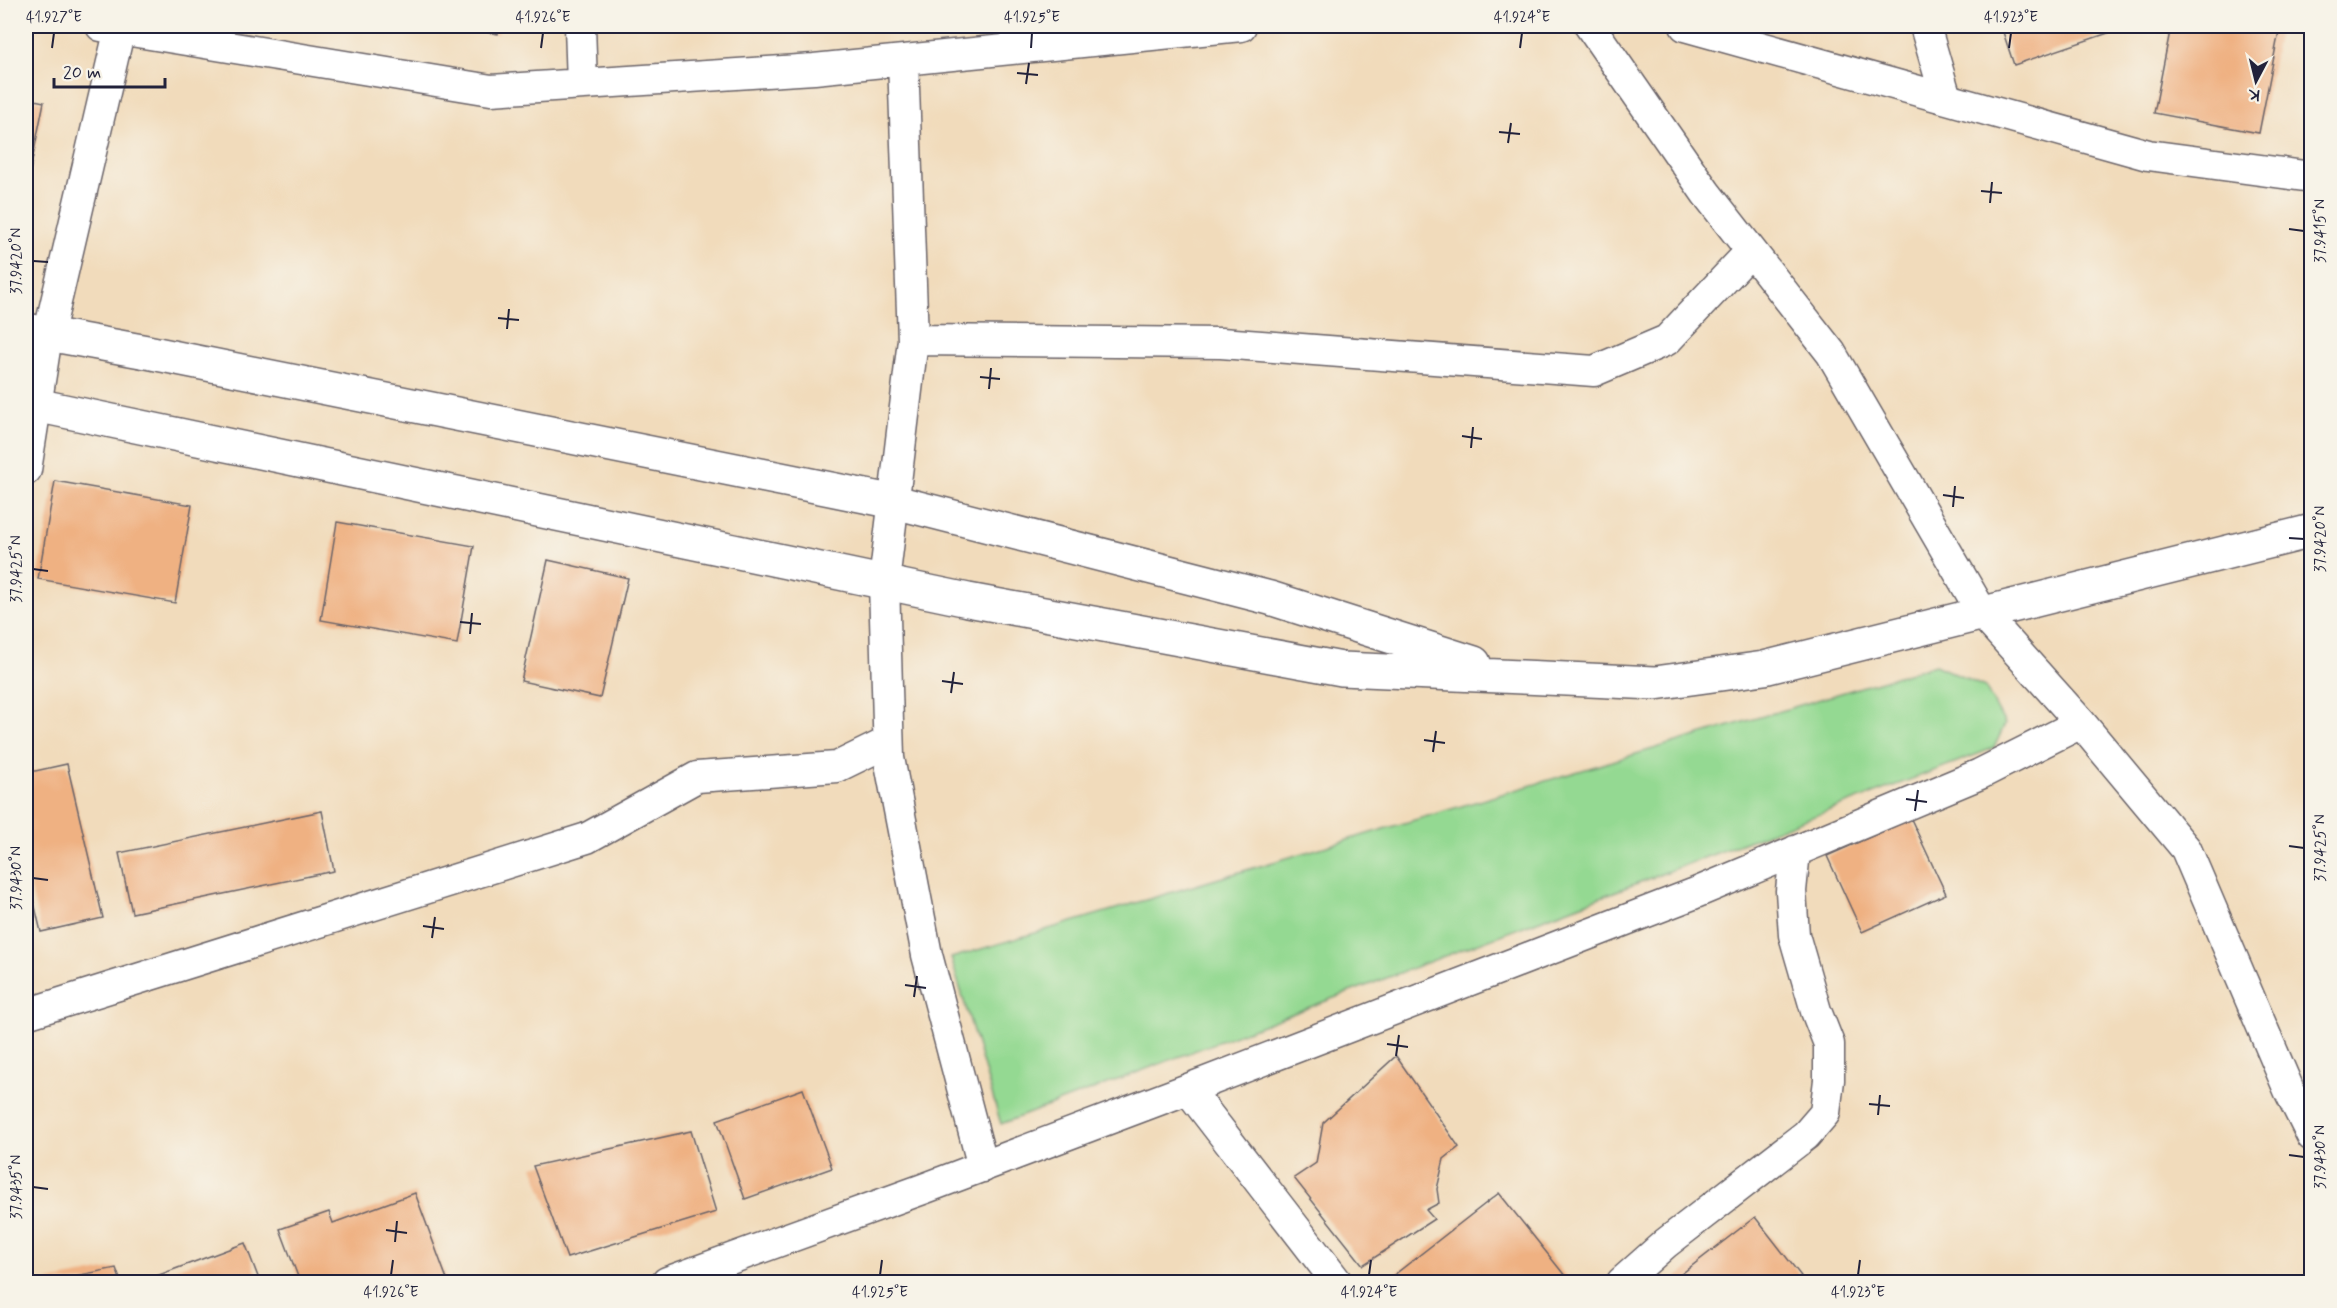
<svg xmlns="http://www.w3.org/2000/svg" width="2337" height="1308" font-family="Mynerve,sans-serif">
  <style>
    .green { fill: #94d992; stroke: #5b7e66; stroke-width: 1.5 }
    .building { fill: #efb182 }
    .lines { fill: none; stroke-linecap: round; stroke-linejoin: round }
    .minor-casing { stroke: #6a6368; stroke-width: 33 }
    .tertiary-casing { stroke: #6a6368; stroke-width: 36 }
    .minor { stroke: #fff; stroke-width: 30 }
    .tertiary { stroke: #fff; stroke-width: 33 }
    .ticks { fill: none; stroke: #22223b; stroke-width: 2 }
    .neatline { fill: none; stroke: #22223b; stroke-width: 2 }
    .ticks-label { font-size: 15px; text-anchor: middle; fill: #22223b }
  </style>
  <rect width="100%" height="100%" fill="#f7f3e8"/>
  <filter id="ink" filterUnits="userSpaceOnUse"><feTurbulence type="fractalNoise" baseFrequency=".0167" numOctaves="2"/><feDisplacementMap in="SourceGraphic" scale="12" xChannelSelector="R" yChannelSelector="G"/><feConvolveMatrix kernelMatrix="1 2 1 2 8 2 1 2 1" color-interpolation-filters="sRGB"/></filter>
  <filter id="wash" filterUnits="userSpaceOnUse"><feTurbulence type="fractalNoise" baseFrequency=".008" numOctaves="4" result="noise"/><feDisplacementMap in="SourceGraphic" scale="24" xChannelSelector="R" yChannelSelector="G"/><feGaussianBlur stdDeviation="1.35" result="paint"/><feColorMatrix in="noise" values="0 0 0 0 0 0 0 0 0 0 0 0 0 0 0 0 0 1.4 0 .05"/><feComposite in="paint" operator="in"/></filter>
  <g filter="url(#wash)">
    <rect width="100%" height="100%" fill="#f1dbbb"/>
    <path class="green" d="M1935,665L1985,687L2005,724L1994,748L1001,1124L951,958Z"/>
    <g id="blocks">
      <path class="building" d="M444,26H499L498,34Z
        M2001,26H2119L2120,29L2014,65Z
        M2171,26H2280L2259,133L2154,113Z
        M26,98L44,102L27,186H26Z
        M55,481L192,505L175,603L38,579Z
        M337,522L474,546L457,644L321,620Z
        M548,560L628,578L600,698L521,681Z
        M67,764L103,918L41,932L26,869V773Z
        M322,811L334,871L132,913L119,853Z
        M1911,819L1946,894L1862,932L1827,856Z
        M1396,1056L1459,1147L1444,1159L1437,1189L1439,1203L1426,1210L1434,1219L1363,1265L1294,1178L1316,1163L1323,1123Z
        M803,1089L832,1168L745,1199L717,1120Z
        M691,1131L716,1212L567,1258L533,1166Z
        M415,1193L448,1282H300L280,1229L329,1212L333,1223Z
        M1499,1193L1570,1282H1385Z
        M1755,1217L1801,1276L1792,1282H1671Z
        M245,1243L260,1282H153L151,1278Z
        M116,1268L121,1282H49V1281Z"/>
    </g>
  </g>
  <g filter="url(#ink)">
    <use href="#blocks" fill-opacity="0" stroke="#6a6368" stroke-width="1.5"/>
    <g class="lines">
      <g class="minor-casing">
        <path id="minor" d="M101,26L491,90L814,69L1241,26
          M580,26L582,84
          M1590,26L1706,193L1831,353L1983,614L2081,723L2186,849L2289,1090L2312,1136
          M1685,26L2148,155L2312,177
          M1925,26L1946,98
          M903,60L913,340L884,582L889,758L927,955L983,1167
          M913,340L1221,343L1594,371L1667,340L1751,251
          M26,470L45,349L120,28
          M26,1014L587,838L697,777L837,767L888,742
          M1188,1089L1337,1282
          M667,1282L923,1189L1188,1089L1693,894L1980,774L2081,723
          M1622,1282L1666,1243L1806,1135L1825,1113L1829,1080V1044L1816,1011L1794,935L1791,891L1795,851"/>
      </g>
      <g class="tertiary-casing">
        <path id="tertiary" d="M26,330L147,352L895,502L1270,598L1474,663
          M26,403L968,600L1342,669L1655,683L1764,668L2312,531"/>
      </g>
      <use href="#minor" class="minor"/>
      <use href="#tertiary" class="tertiary"/>
    </g>
  </g>
  <path class="ticks" d="M52,48L54,33M541,48L543,33M1031,48L1032,33M1520,48L1522,33M2009,48L2011,33M1017,73L1038,75M1026,84L1029,63M1499,132L1520,134M1508,143L1511,123M1981,191L2002,193M1990,203L1992,182M2289,229L2304,231M33,261L48,262M498,318L519,320M507,329L509,309M980,377L1000,379M989,389L991,368M1462,436L1482,439M1471,448L1473,427M1943,495L1964,498M1953,507L1955,486M2289,538L2304,539M33,569L48,571M460,622L481,624M470,634L472,613M942,681L963,684M951,693L954,672M1424,740L1445,743M1433,752L1436,731M1906,799L1927,802M1915,811L1918,790M2289,846L2304,848M33,878L48,880M423,926L444,929M432,938L435,917M905,985L926,988M914,997L917,976M1387,1044L1408,1047M1396,1056L1399,1035M1869,1104L1890,1106M1878,1115L1880,1095M2289,1155L2304,1157M33,1187L48,1189M386,1230L407,1233M395,1242L397,1221M391,1275L393,1260M880,1275L882,1260M1369,1275L1371,1260M1858,1275L1860,1260"/>
  <rect width="2337" height="1308" fill="none" stroke="#f7f3e8" stroke-width="66"/>
  <g transform="translate(2256 81) rotate(187)" stroke="#f7f3e8" stroke-width="4.5" paint-order="stroke">
  <path d="M0-4.5L10 22L0 15L-10 22Z" fill="#22223b"/>
  <text y="-9" font-size="16" font-weight="bold" text-anchor="middle" fill="#22223b">K</text>
  </g>
  <path d="M54 78v9h111v-9" fill="none" stroke="#22223b" stroke-width="3"/>
  <text x="63" y="78" font-size="18" fill="#22223b" stroke="#f7f3e8" stroke-width="4.5" paint-order="stroke">20 m</text>
  <rect x="33" y="33" width="2271" height="1242" class="neatline"/>
  <g class="ticks-label">
    <text x="54" y="22">41.927°E</text>
    <text x="543" y="22">41.926°E</text>
    <text x="1032" y="22">41.925°E</text>
    <text x="1522" y="22">41.924°E</text>
    <text x="2011" y="22">41.923°E</text>
    <text transform="translate(2320 231) rotate(-90)" y="5">37.9415°N</text>
    <text transform="translate(16 261) rotate(-90)" y="5">37.9420°N</text>
    <text transform="translate(2320 539) rotate(-90)" y="5">37.9420°N</text>
    <text transform="translate(16 569) rotate(-90)" y="5">37.9425°N</text>
    <text transform="translate(2320 848) rotate(-90)" y="5">37.9425°N</text>
    <text transform="translate(16 878) rotate(-90)" y="5">37.9430°N</text>
    <text transform="translate(2320 1157) rotate(-90)" y="5">37.9430°N</text>
    <text transform="translate(16 1187) rotate(-90)" y="5">37.9435°N</text>
    <text x="391" y="1297">41.926°E</text>
    <text x="880" y="1297">41.925°E</text>
    <text x="1369" y="1297">41.924°E</text>
    <text x="1858" y="1297">41.923°E</text>
  </g>
</svg>
